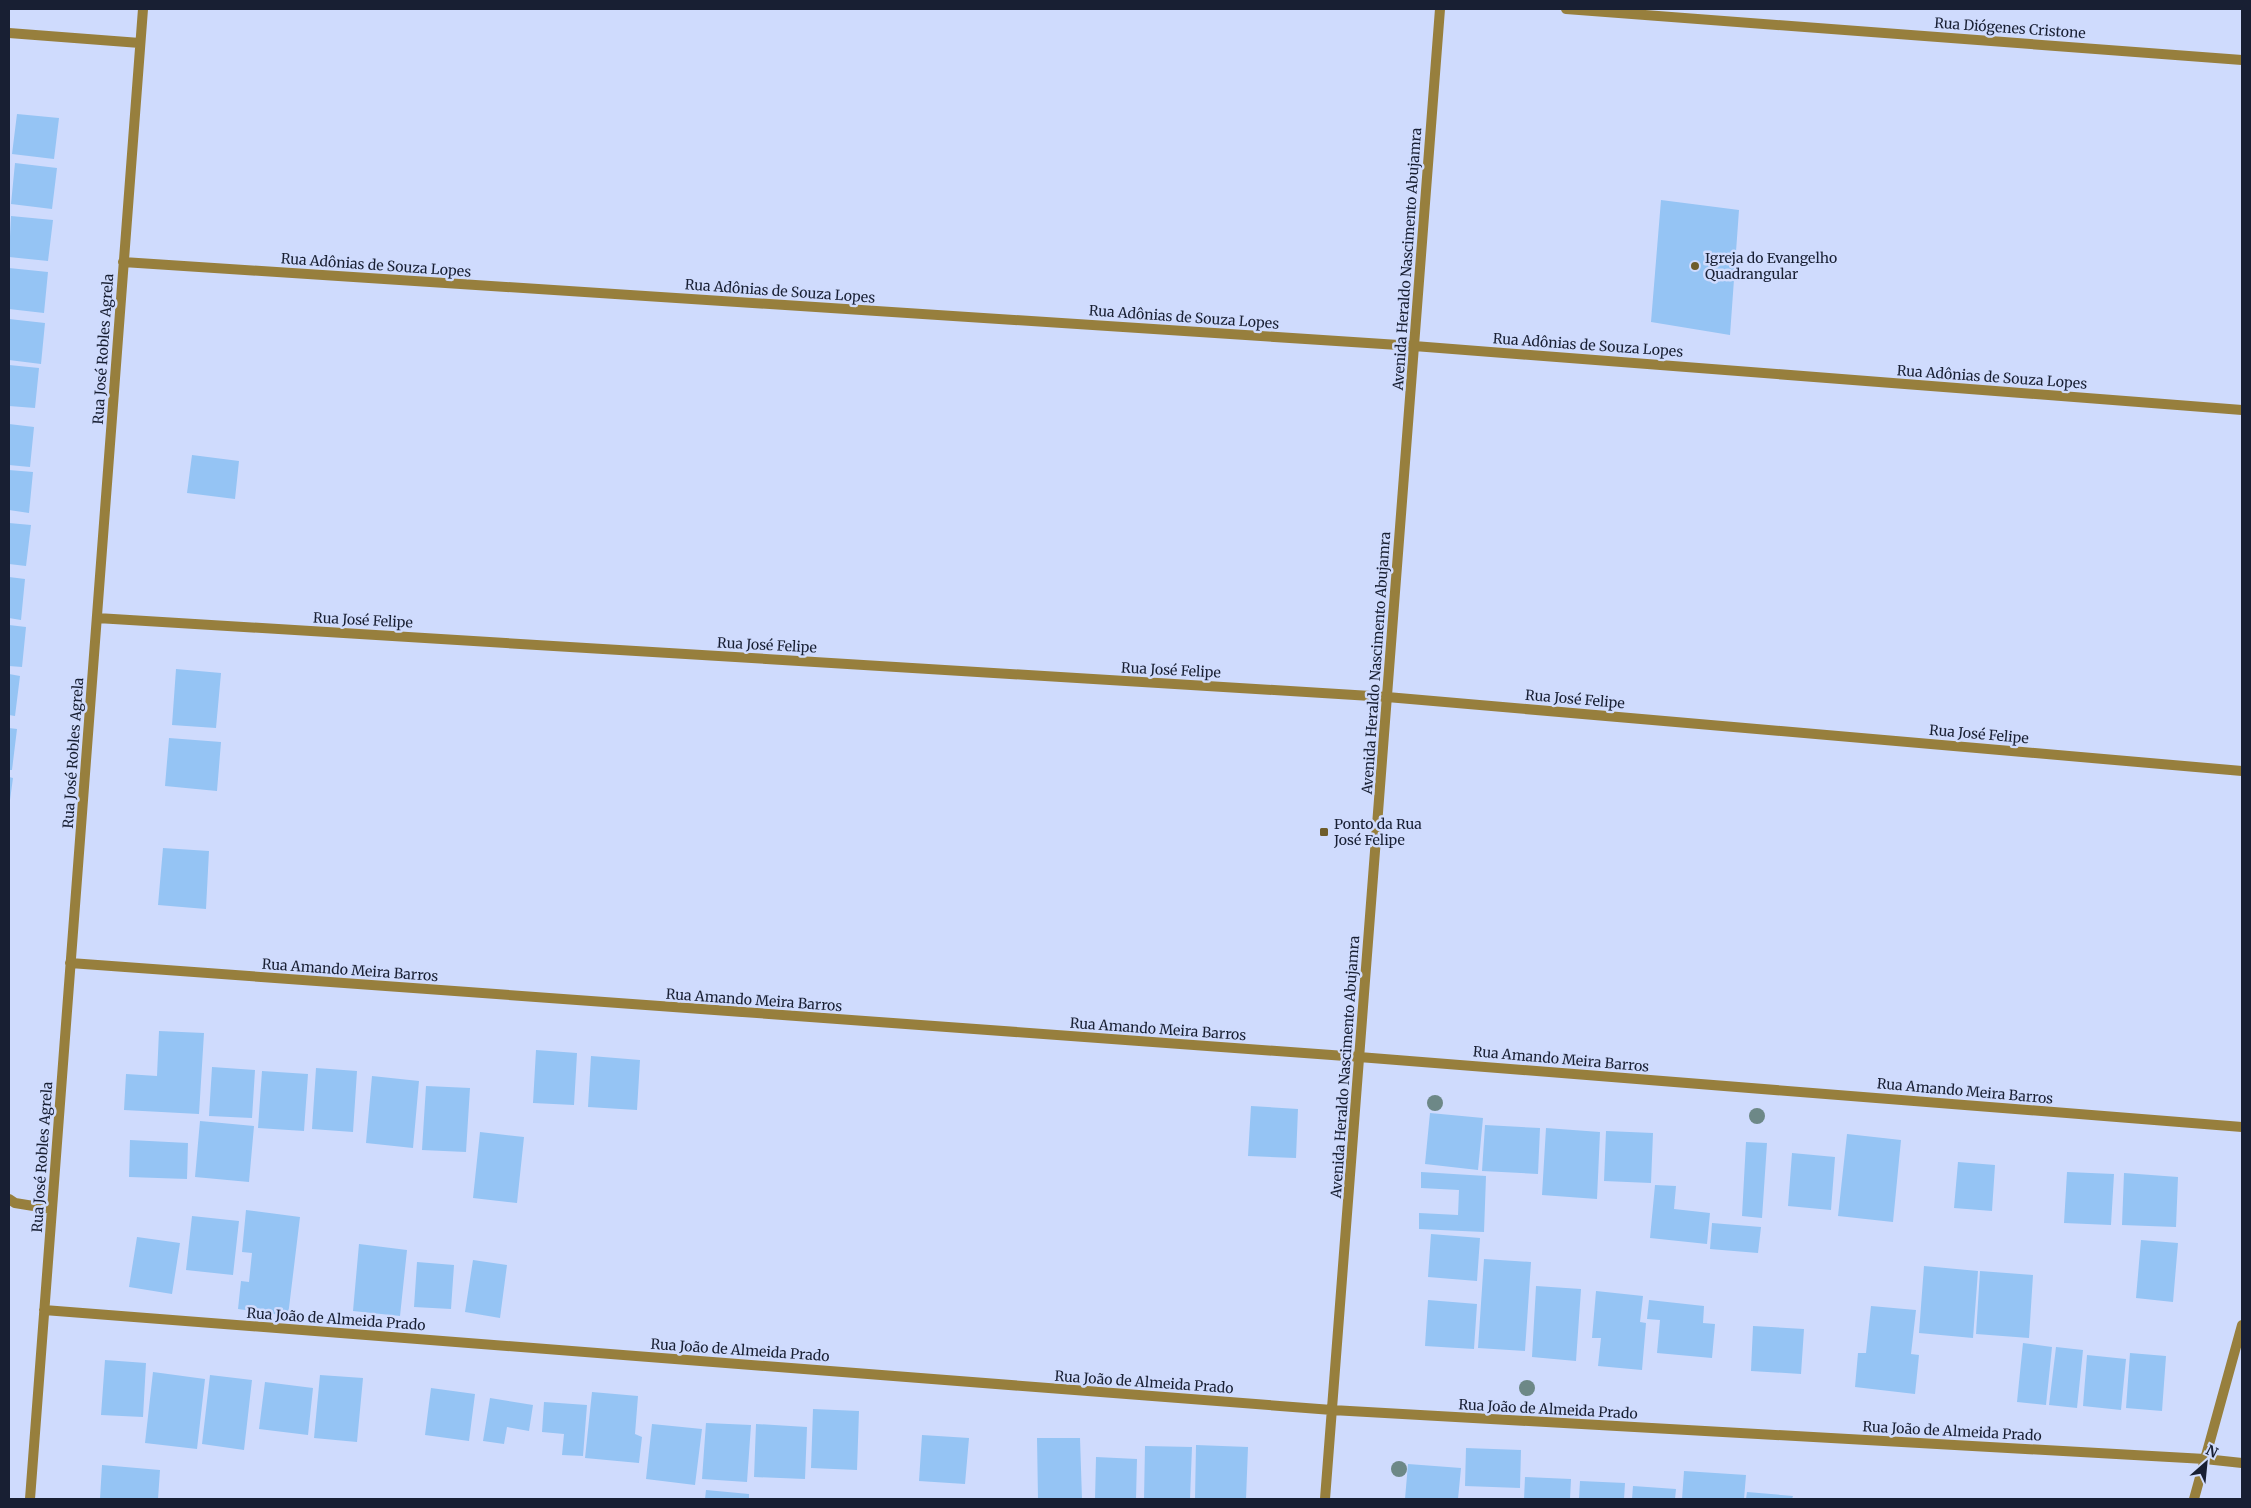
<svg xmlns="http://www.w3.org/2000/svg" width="2251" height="1508" font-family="Merriweather,serif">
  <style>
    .building { fill: #95c4f4 }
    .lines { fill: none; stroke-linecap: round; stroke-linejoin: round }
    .street { stroke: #977f3d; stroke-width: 10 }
    .tree { fill: #6d8887 }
    .poi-dot { fill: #6e5c2a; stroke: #cfdbfd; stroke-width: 2 }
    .labels { text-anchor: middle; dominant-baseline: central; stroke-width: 5; stroke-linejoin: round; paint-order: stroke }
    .street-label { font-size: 14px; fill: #181f33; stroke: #cfdbfd }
    .poi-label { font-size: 14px; fill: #181f33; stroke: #cfdbfd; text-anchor: start }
  </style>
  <rect width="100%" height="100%" fill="#cfdbfd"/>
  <path class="building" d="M17,114L59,118L54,159L12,154Z
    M15,163L57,168L52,209L11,204Z
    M1661,200L1739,210L1730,335L1651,322Z
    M11,216L53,220L48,261L9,257Z
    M9,268L48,272L44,313L9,309Z
    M9,319L45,323L41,364L9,360Z
    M9,365L39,368L35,408L9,406Z
    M9,424L34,427L30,467L9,465Z
    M192,455L239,461L235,499L187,493Z
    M9,470L33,472L29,513L9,510Z
    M9,523L31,525L26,566L9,564Z
    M9,577L25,579L21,620L9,618Z
    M9,625L26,627L22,667L9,666Z
    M176,669L221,673L216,728L172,725Z
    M9,674L20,676L15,716L9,715Z
    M9,728L17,729L12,770H9Z
    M169,738L221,742L217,791L165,786Z
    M9,777L13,778L10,800H9Z
    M163,848L209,851L206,909L158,905Z
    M159,1031L204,1033L199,1114L124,1110L126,1074L157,1076Z
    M536,1050L577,1053L574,1105L533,1103Z
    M591,1056L640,1060L637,1110L588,1107Z
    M212,1067L255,1070L252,1118L209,1116Z
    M316,1068L357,1071L353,1132L312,1129Z
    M262,1071L308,1074L304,1131L258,1128Z
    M372,1076L419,1081L413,1148L366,1143Z
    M426,1086L470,1088L466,1152L422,1150Z
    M1251,1106L1298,1109L1296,1158L1248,1156Z
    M1430,1113L1483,1118L1478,1170L1425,1164Z
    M200,1121L254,1126L249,1182L195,1177Z
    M1485,1125L1540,1128L1538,1174L1482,1171Z
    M1546,1128L1600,1132L1597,1199L1542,1195Z
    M1606,1131L1653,1133L1651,1183L1604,1181Z
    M480,1132L524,1137L517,1203L473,1198Z
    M1847,1134L1901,1140L1893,1222L1838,1216Z
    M130,1140L188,1143L187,1179L129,1177Z
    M1746,1142L1767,1143L1762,1218L1742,1216Z
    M1792,1153L1835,1157L1831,1210L1788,1206Z
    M1958,1162L1995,1165L1992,1211L1954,1208Z
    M1421,1172L1486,1176L1484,1232L1419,1229V1213L1458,1215L1459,1190L1421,1188Z
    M2067,1172L2114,1174L2111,1225L2064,1223Z
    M2124,1173L2178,1177L2176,1227L2122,1225Z
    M1655,1185L1676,1186L1674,1209L1710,1213L1707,1244L1650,1238Z
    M246,1210L300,1217L288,1316L238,1309L241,1281L249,1282L252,1253L242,1252Z
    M192,1216L239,1221L233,1275L186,1270Z
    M1712,1223L1761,1227L1758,1253L1710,1249Z
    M1431,1234L1480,1238L1477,1281L1428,1277Z
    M137,1237L180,1243L172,1294L129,1287Z
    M2141,1240L2178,1243L2173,1302L2136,1298Z
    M359,1244L407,1250L400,1316L353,1311Z
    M1484,1259L1531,1262L1525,1351L1478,1348Z
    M473,1260L507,1265L500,1318L465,1312Z
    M417,1262L454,1265L451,1309L414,1307Z
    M1924,1266L1978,1271L1973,1338L1919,1333Z
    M1980,1271L2033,1275L2029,1338L1976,1334Z
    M1536,1286L1581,1289L1576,1361L1532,1357Z
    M1596,1291L1643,1296L1640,1322L1646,1323L1642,1370L1598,1366L1601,1338H1592Z
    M1428,1300L1477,1304L1474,1349L1425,1346Z
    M1649,1300L1704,1306L1703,1323L1715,1324L1712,1358L1657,1353L1660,1320L1647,1319Z
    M1871,1306L1916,1310L1911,1354L1919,1355L1915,1394L1855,1387L1858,1353H1866Z
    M1753,1326L1804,1329L1801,1374L1751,1371Z
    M2023,1343L2052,1347L2046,1405L2017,1402Z
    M2056,1347L2083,1350L2077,1408L2049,1405Z
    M2130,1353L2166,1356L2162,1411L2126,1408Z
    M2087,1355L2126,1359L2121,1410L2083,1406Z
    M105,1360L146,1363L143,1417L101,1415Z
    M153,1372L205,1379L197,1449L145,1443Z
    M210,1375L252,1380L244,1450L202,1444Z
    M320,1375L363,1378L357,1442L314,1438Z
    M265,1382L313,1388L308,1435L259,1429Z
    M431,1388L475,1394L469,1441L425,1435Z
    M592,1392L638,1396L635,1434L642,1437L639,1463L585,1458Z
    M490,1398L533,1405L529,1431L507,1427L504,1444L483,1441Z
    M544,1402L587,1405L583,1456L562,1455L564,1434L542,1432Z
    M813,1409L859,1411L857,1470L811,1468Z
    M706,1423L751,1425L747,1482L702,1479Z
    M652,1424L702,1429L695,1485L646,1479Z
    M756,1424L807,1427L805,1479L754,1477Z
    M922,1435L969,1438L965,1484L919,1481Z
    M1037,1438H1080L1082,1499H1038Z
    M1196,1445L1248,1447L1246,1499H1195Z
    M1145,1446L1192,1447L1190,1499H1144Z
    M1466,1448L1521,1450L1520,1488L1465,1486Z
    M1096,1457L1137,1459L1136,1499H1095Z
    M1408,1464L1461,1468L1458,1499H1405Z
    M102,1465L160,1470L158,1499H100Z
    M1684,1471L1746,1475L1744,1499H1682Z
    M1525,1477L1571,1479L1570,1499H1524Z
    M1580,1481L1625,1483L1624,1499H1579Z
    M1633,1486L1676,1489L1675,1499H1632Z
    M706,1490L749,1494V1499H705Z
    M1747,1492L1793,1496L1792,1499H1746Z"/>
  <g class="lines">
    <path class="street" d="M1566,9L2242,60
      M9,33L140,43
      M123,262L1414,346L2242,410
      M97,618L1387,697L2242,771
      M70,963L1359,1057L2242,1127
      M9,1199L15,1203L52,1209
      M44,1310L1332,1410L2205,1459L2242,1463
      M30,1499L143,9
      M1325,1499L1440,9
      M2194,1499L2242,1325"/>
  </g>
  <g class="tree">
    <circle cx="1435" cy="1103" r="8"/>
    <circle cx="1757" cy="1116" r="8"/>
    <circle cx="1527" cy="1388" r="8"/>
    <circle cx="1399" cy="1469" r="8"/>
  </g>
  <g class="poi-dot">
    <circle cx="1695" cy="266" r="5"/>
    <rect x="1319" y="827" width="10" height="10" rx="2.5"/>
  </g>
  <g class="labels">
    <g class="street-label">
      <text transform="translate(2010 28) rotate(4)">Rua Diógenes Cristone</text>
      <text transform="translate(1407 259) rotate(-86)">Avenida Heraldo Nascimento Abujamra</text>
      <text transform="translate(376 265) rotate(4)">Rua Adônias de Souza Lopes</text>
      <text transform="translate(780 291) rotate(4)">Rua Adônias de Souza Lopes</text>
      <text transform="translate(1184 317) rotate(4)">Rua Adônias de Souza Lopes</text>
      <text transform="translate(1588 345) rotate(4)">Rua Adônias de Souza Lopes</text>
      <text transform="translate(103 349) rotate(-86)">Rua José Robles Agrela</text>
      <text transform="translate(1992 377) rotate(4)">Rua Adônias de Souza Lopes</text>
      <text transform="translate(363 620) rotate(3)">Rua José Felipe</text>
      <text transform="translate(767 645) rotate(3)">Rua José Felipe</text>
      <text transform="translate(1376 663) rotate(-86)">Avenida Heraldo Nascimento Abujamra</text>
      <text transform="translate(1171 670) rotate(3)">Rua José Felipe</text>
      <text transform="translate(1575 699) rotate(5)">Rua José Felipe</text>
      <text transform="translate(1979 734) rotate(5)">Rua José Felipe</text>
      <text transform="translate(73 753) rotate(-86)">Rua José Robles Agrela</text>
      <text transform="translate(350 970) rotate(4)">Rua Amando Meira Barros</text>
      <text transform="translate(754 1000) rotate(4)">Rua Amando Meira Barros</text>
      <text transform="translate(1158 1029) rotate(4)">Rua Amando Meira Barros</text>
      <text transform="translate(1561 1059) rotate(5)">Rua Amando Meira Barros</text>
      <text transform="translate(1345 1067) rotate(-86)">Avenida Heraldo Nascimento Abujamra</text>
      <text transform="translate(1965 1091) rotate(5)">Rua Amando Meira Barros</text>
      <text transform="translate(42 1157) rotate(-86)">Rua José Robles Agrela</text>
      <text transform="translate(336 1319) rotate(4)">Rua João de Almeida Prado</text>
      <text transform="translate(740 1350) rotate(4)">Rua João de Almeida Prado</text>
      <text transform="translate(1144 1382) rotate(4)">Rua João de Almeida Prado</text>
      <text transform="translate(1548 1409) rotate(3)">Rua João de Almeida Prado</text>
      <text transform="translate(1952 1431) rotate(3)">Rua João de Almeida Prado</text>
    </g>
    <g class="poi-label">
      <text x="1705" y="258">Igreja do Evangelho<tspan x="1705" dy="16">Quadrangular</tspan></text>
      <text x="1334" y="824">Ponto da Rua<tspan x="1334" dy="16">José Felipe</tspan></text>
    </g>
  </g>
  <rect width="2251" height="1508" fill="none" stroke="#181f33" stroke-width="20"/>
  <g transform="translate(2206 1463) rotate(27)" stroke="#cfdbfd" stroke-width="4" paint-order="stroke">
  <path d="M0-4L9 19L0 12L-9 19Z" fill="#181f33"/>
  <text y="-8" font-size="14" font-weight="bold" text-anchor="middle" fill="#181f33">N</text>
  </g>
</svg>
